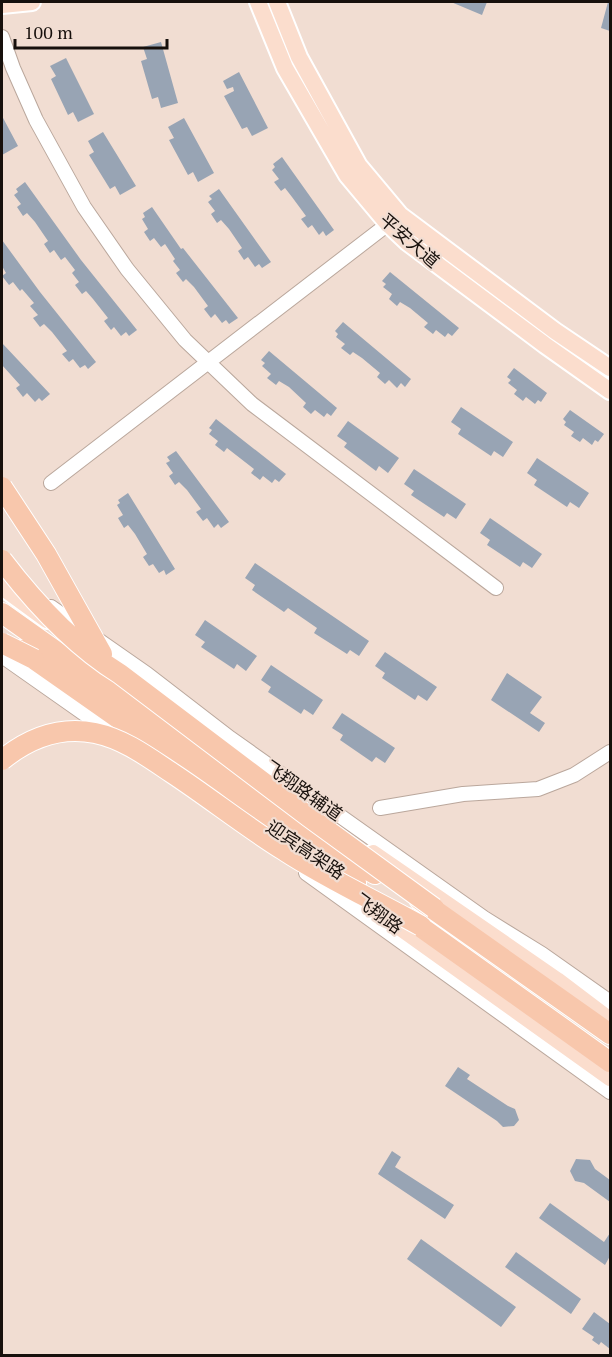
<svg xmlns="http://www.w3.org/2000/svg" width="612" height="1357" font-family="'PT Serif','Noto Sans SC',serif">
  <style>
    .building { fill: #98a4b4 }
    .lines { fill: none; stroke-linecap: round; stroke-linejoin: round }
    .minor-casing { stroke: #baa79c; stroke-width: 16 }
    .major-casing { stroke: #fff; stroke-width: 20 }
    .highway-casing { stroke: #fff; stroke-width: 22 }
    .minor { stroke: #fff; stroke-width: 14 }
    .major { stroke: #fbddcd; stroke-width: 16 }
    .highway { stroke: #f8c7ac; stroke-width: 20 }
    .highway-bridge-casing { stroke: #fff; stroke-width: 22; stroke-linecap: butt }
    .highway-bridge { stroke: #f8c7ac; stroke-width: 20 }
    .labels { text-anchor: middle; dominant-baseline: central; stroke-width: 4.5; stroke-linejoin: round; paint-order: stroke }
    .street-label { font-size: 18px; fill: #17100c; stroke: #f1ddd2 }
  </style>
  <rect width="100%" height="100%" fill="#f1ddd2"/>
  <path class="building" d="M451,2H487L482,15Z
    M608,2H610V31L601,28Z
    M161,42L178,103L161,108L158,97L152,99L141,61L147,59L143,47Z
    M66,58L94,114L78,122L73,112L68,115L51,79L56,76L50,66Z
    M239,72L268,128L252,136L247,127L242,129L224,96L234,91L233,87L227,89L223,81Z
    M2,116L18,146L2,155Z
    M184,118L214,173L198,182L193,172L188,175L169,140L174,138L168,127Z
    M103,132L136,186L120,195L115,186L110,189L89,155L94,152L88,141Z
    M282,157L334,230L326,236L323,231L319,235L312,225L308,228L301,219L306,216L292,197L285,188L281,191L274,182L279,179L272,170L275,167L273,164Z
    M25,182L81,260L137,330L129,336L126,332L121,336L114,327L111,330L104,321L108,318L93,299L86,291L82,294L75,285L79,282L72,273L75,270L65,257L61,260L54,250L50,253L44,244L48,241L35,222L27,213L23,216L17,207L21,204L14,195L18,192L16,189Z
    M219,189L271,262L262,268L259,264L255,267L248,257L244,260L238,251L242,248L229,229L221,220L217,223L211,214L215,211L208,202L212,199L209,196Z
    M152,207L181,249L183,248L238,318L229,324L226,320L222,323L215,314L211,318L204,309L208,306L194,287L186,279L183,282L176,273L180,270L173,261L175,259L165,244L161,247L154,238L150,241L144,232L148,229L142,219L145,217L143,213Z
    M2,240L40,292L96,362L88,369L85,365L80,368L73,359L69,362L62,354L67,351L52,332L44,324L40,327L33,318L38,315L30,306L34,303L22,289L20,291L13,282L9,285L2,276L6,273L2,266Z
    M390,272L459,328L452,336L448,333L445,337L436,330L433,334L424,327L428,323L410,308L400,302L397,306L389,299L392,294L383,287L386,284L382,281Z
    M343,322L411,379L405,387L401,383L397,388L389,380L385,384L377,377L380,373L362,358L353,352L350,355L341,348L345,344L336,337L338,334L335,331Z
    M2,343L50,394L42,401L39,398L35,402L27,393L23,397L16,388L20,385L2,365Z
    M269,351L337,408L331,416L327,413L324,417L315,410L311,414L303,407L306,403L289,387L279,381L276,385L267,378L271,374L262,366L265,363L261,360Z
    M514,368L547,393L541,402L538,400L535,404L526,397L523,401L514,394L517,390L508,383L511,380L507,377Z
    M461,407L513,442L503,457L494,451L491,456L458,434L461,429L451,422Z
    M570,410L604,434L598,442L595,440L592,445L583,438L580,442L571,436L574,432L564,425L566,422L563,419Z
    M216,419L286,474L279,482L275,479L272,483L263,476L260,480L251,473L254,469L227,448L224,452L215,445L218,441L209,434L212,430L209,428Z
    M348,421L399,458L388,473L379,466L376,471L344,447L347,443L337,436Z
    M176,451L229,522L221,528L218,524L214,528L207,518L203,521L196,512L201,509L187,490L179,482L175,485L169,476L173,473L166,463L170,461L167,457Z
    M537,458L589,493L579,508L570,502L567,507L534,485L537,480L527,473Z
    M414,469L466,504L456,519L447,513L444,517L411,495L414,491L404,484Z
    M128,493L175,569L166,575L164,570L159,573L153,564L149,566L143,557L147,554L135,534L128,525L124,528L118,518L123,515L117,505L120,503L118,500Z
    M490,518L542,554L532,568L523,562L520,567L487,545L490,540L480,533Z
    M255,563L369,641L359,656L350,650L347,654L314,633L317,628L288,608L284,612L252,590L255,585L245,578Z
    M205,620L257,656L246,671L237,664L234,669L201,647L205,642L195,635Z
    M385,652L437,687L427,701L418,695L415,700L382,678L385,673L375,666Z
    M271,665L323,700L313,715L304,709L301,714L268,692L271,687L261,680Z
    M507,673L542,697L530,713L545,723L539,732L491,700Z
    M342,713L395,748L385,763L376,757L372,762L340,740L343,735L332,728Z
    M458,1067L470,1075L467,1079L508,1106L515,1109L519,1120L514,1126L503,1127L497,1121L445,1086Z
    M392,1151L401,1157L395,1167L454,1205L445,1219L378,1174Z
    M576,1159L590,1160L595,1169L610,1180V1202L584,1183L575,1181L570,1171Z
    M550,1203L604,1242L610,1233V1256L605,1265L539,1218Z
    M421,1239L516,1307L501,1327L407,1259Z
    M516,1252L581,1299L571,1314L505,1267Z
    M594,1312L610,1324V1349L601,1342L599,1345L592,1340L594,1337L582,1329Z"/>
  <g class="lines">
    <g class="minor-casing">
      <path id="minor" d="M2,37L13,68L36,120L84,207L127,269L185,340L252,404L496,588
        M51,483L388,224
        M51,607L147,674L230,738L484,918L542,954L610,1002
        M2,656L113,734
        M380,808L463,794L538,789L574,775L610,752
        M306,873L610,1092"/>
    </g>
    <g class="major-casing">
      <path id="major" d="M258,2L285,68L347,175L388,224L407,242L545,345L610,391
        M277,2L299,57L359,166L400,215L555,331L610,368
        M2,5L32,2
        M2,587L47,620
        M373,853L557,980L610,1020
        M371,907L610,1078"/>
    </g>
    <g class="highway-casing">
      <path id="highway" d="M2,613L346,857L375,874
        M21,650L293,841L356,883
        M419,899L610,1034
        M408,918L610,1062"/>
    </g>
    <use href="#minor" class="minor"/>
    <use href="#major" class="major"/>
    <use href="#highway" class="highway"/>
    <g class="highway-bridge-casing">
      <path id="highway-bridge" d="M2,487L46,554L102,654
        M2,560C34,602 75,646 120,674L309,817L434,908
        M2,643L34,659
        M2,760C29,738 60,726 95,733C124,739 148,757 172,773C210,798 246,827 285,851C328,879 376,901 421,926"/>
    </g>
    <use href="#highway-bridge" class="highway-bridge"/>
  </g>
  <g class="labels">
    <g class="street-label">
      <text transform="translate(410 240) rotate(41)">平安大道</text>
      <text transform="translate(304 790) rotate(35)">飞翔路辅道</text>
      <text transform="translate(306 849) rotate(34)">迎宾高架路</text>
      <text transform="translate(379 913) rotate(36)">飞翔路</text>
    </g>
  </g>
  <rect width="612" height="1357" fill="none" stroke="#17100c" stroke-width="6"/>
  <path d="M15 39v9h152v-9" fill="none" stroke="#17100c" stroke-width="3"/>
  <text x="24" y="39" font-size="18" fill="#17100c" stroke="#f1ddd2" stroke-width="4.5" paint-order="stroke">100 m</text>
</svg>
